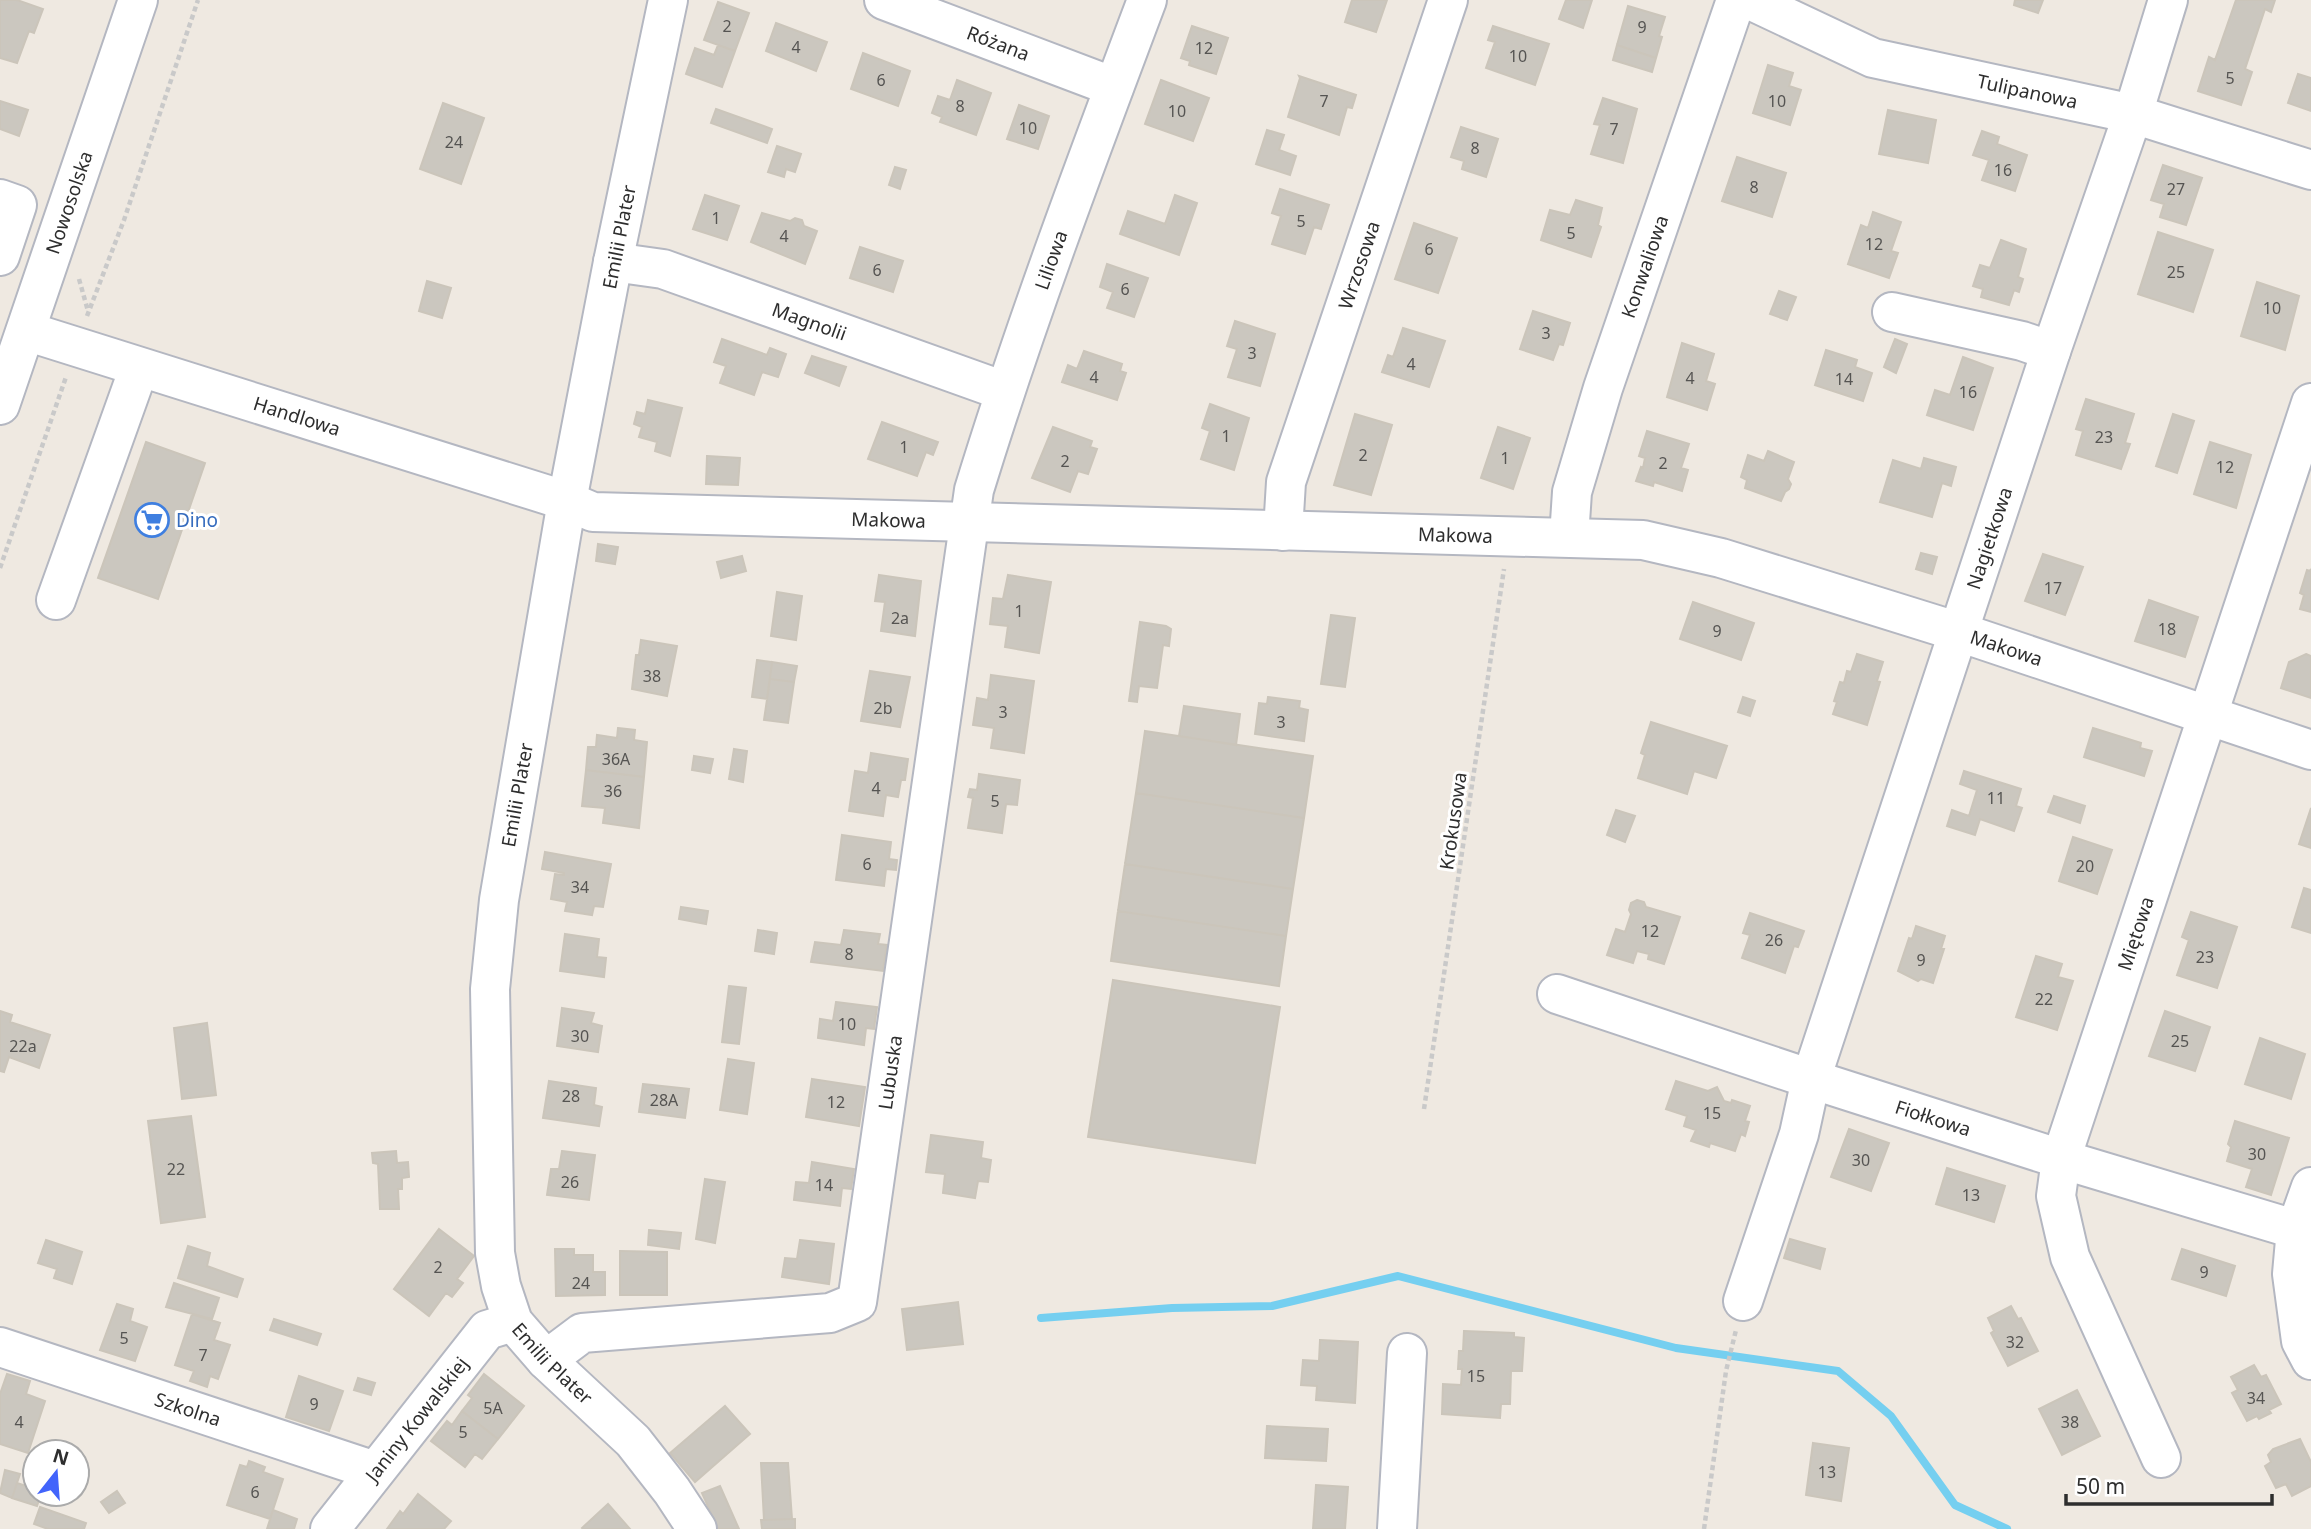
<svg xmlns="http://www.w3.org/2000/svg" width="2311" height="1529" font-family="'Noto Sans',sans-serif">
  <style>
    .lines { fill: none; stroke-linecap: round; stroke-linejoin: round }
    .stream { stroke: #75cff0; stroke-width: 8 }
    .building { fill: #cbc7bf; stroke: #cbc5ba; stroke-width: 2 }
    .minor-casing { stroke: #b4b7c1; stroke-width: 42 }
    .path { stroke: #c9c9c9; stroke-width: 4.5; stroke-dasharray: 5 3.5; stroke-linecap: butt }
    .minor { stroke: #fff; stroke-width: 38 }
    .labels { text-anchor: middle; dominant-baseline: central; stroke-width: 6; stroke-linejoin: round; paint-order: stroke }
    .number-label { font-size: 16px; fill: #555452 }
    .street-label { font-size: 19px; fill: #2e2e2e; stroke: #fff }
    .shop-label { font-size: 19px; fill: #366cbe; stroke: #fff; text-anchor: start }
  </style>
  <rect width="100%" height="100%" fill="#efe9e1"/>
  <g class="lines">
    <path class="stream" d="M1041,1318L1172,1308L1272,1306L1398,1276L1676,1348L1838,1371L1891,1416L1955,1505L2007,1529"/>
  </g>
  <path class="building" d="M0,0H17L43,9L34,33L29,31L17,63L0,58Z
    M1352,0H1387L1376,32L1345,22Z
    M1566,0H1592L1583,28L1559,19Z
    M2015,0H2043L2038,13L2014,5Z
    M2236,0H2275L2271,12L2265,9L2245,69L2252,72L2241,105L2198,91L2209,57L2215,60Z
    M718,2L749,13L735,51L704,40Z
    M1628,6L1665,17L1659,36L1662,37L1656,58L1617,45Z
    M776,23L827,42L816,71L766,51Z
    M1192,26L1228,38L1216,74L1189,65L1190,61L1181,58Z
    M1493,26L1549,44L1535,85L1486,68L1495,42L1488,40Z
    M718,45L735,51L722,87L686,74L695,48L714,55Z
    M1617,45L1656,58L1652,72L1613,60Z
    M863,53L910,71L898,106L851,89Z
    M1768,65L1793,73L1789,86L1801,90L1790,125L1753,113Z
    M2298,74L2311,78V111L2288,103Z
    M1299,76L1356,95L1352,108L1347,107L1339,135L1288,117L1300,78Z
    M957,80L991,93L976,135L940,122L942,117L932,113L938,96L950,100Z
    M1161,80L1209,98L1193,141L1145,124Z
    M1603,98L1637,109L1623,163L1591,154L1600,125L1594,124Z
    M0,101L28,110L19,136L0,129Z
    M443,103L484,118L461,184L420,169Z
    M1019,105L1049,116L1038,149L1007,139Z
    M716,109L772,129L767,143L711,123Z
    M1888,110L1936,120L1928,163L1879,154Z
    M1461,127L1498,139L1486,177L1462,169L1464,161L1451,157Z
    M1267,130L1284,135L1279,150L1296,156L1290,175L1256,164Z
    M1982,131L1999,137L1997,144L2027,155L2015,191L1982,180L1989,160L1973,155Z
    M777,146L801,154L795,172L786,169L784,177L768,172Z
    M1737,157L1786,173L1772,217L1722,201Z
    M2163,165L2202,178L2186,225L2160,217L2164,204L2151,200Z
    M895,167L906,170L900,189L889,185Z
    M1280,189L1329,205L1321,229L1314,227L1305,254L1272,244L1281,216L1272,213Z
    M705,195L739,206L727,240L693,229Z
    M1175,195L1197,203L1179,255L1120,234L1128,211L1165,224Z
    M1576,200L1602,208L1598,225L1601,227L1591,257L1541,240L1550,210L1570,215Z
    M1873,212L1901,222L1891,251L1898,253L1889,278L1848,264L1861,225L1868,228Z
    M762,213L790,221L795,218L802,220L804,226L817,231L805,264L751,242Z
    M1414,223L1457,238L1438,293L1395,279Z
    M2158,232L2213,250L2193,312L2138,294Z
    M2001,240L2026,249L2018,277L2023,279L2019,292L2014,290L2009,305L1981,297L1983,289L1973,286L1980,265L1990,268Z
    M860,247L903,261L893,292L850,278Z
    M1107,264L1148,278L1134,317L1107,308L1113,292L1100,287Z
    M427,281L451,288L442,318L419,311Z
    M2257,282L2299,296L2285,350L2241,336Z
    M1779,291L1796,297L1787,320L1770,314Z
    M1533,311L1570,323L1563,345L1559,344L1553,360L1520,349Z
    M1235,321L1275,334L1260,386L1228,377L1237,349L1227,346Z
    M1403,328L1445,341L1429,387L1382,372L1388,355L1393,357Z
    M722,339L767,355L770,348L786,354L778,377L762,372L754,395L720,383L726,366L714,362Z
    M1895,339L1907,344L1896,373L1884,367Z
    M1682,343L1714,354L1706,381L1715,384L1707,410L1667,397Z
    M1826,350L1857,360L1855,367L1872,373L1863,401L1815,385Z
    M1084,351L1122,364L1120,371L1126,373L1117,400L1062,382L1068,365L1077,369Z
    M812,356L846,367L839,386L805,373Z
    M1963,357L1993,368L1973,430L1927,415L1935,390L1950,395Z
    M2086,399L2134,414L2125,443L2130,444L2121,469L2076,455L2083,431L2076,429Z
    M648,400L682,408L670,456L655,451L657,442L639,437L642,427L634,424L637,412L645,414Z
    M1210,404L1249,418L1234,470L1201,459L1210,431L1202,428Z
    M1355,414L1392,425L1371,495L1334,485Z
    M2173,414L2194,421L2177,473L2156,466Z
    M882,422L938,442L933,455L926,452L917,476L868,459Z
    M1053,427L1092,441L1090,447L1097,449L1088,474L1078,471L1070,492L1032,478Z
    M1498,427L1530,438L1513,489L1481,478Z
    M1647,431L1689,444L1681,468L1688,470L1682,491L1654,482L1653,486L1636,481L1641,467L1643,468L1645,458L1639,456Z
    M146,442L205,463L158,599L98,578Z
    M2210,442L2251,455L2236,508L2194,494Z
    M1768,451L1794,462L1788,479L1791,484L1789,489L1785,492L1781,501L1745,488L1747,480L1741,477L1748,455L1764,461Z
    M707,456L740,458L738,485L706,484Z
    M1924,458L1956,467L1951,486L1942,483L1932,517L1880,502L1893,460L1921,469Z
    M598,544L618,547L615,564L596,561Z
    M1921,553L1937,557L1932,574L1916,569Z
    M2043,554L2083,567L2065,615L2025,601Z
    M742,556L746,571L721,578L717,562Z
    M2311,569V612L2300,609L2304,595L2300,593L2307,570L2310,571Z
    M879,575L921,581L915,636L881,631L885,602L875,601Z
    M1008,575L1051,582L1039,653L1005,647L1008,626L990,624L993,598L1003,599Z
    M777,592L802,596L796,640L771,636Z
    M2149,600L2198,617L2185,657L2135,641Z
    M1693,602L1754,623L1741,660L1680,639Z
    M1331,615L1355,618L1345,687L1321,684Z
    M1140,622L1166,626L1171,629L1169,646L1163,645L1157,688L1139,686L1137,702L1129,701Z
    M641,640L677,646L667,696L632,689L636,655H639Z
    M1857,654L1883,662L1877,681L1880,682L1867,725L1833,714L1837,702L1834,701L1840,682L1844,683L1847,671L1851,672Z
    M2306,654L2311,656V698L2281,688L2289,662Z
    M757,660L772,662L767,699L752,697Z
    M772,662L797,666L794,682L770,679Z
    M870,671L910,677L900,727L861,721Z
    M991,675L1034,681L1024,753L991,748L994,728L973,725L977,698L988,700Z
    M770,679L794,682L788,723L764,720Z
    M1268,697L1300,701L1299,708L1308,710L1304,741L1255,734L1259,703L1267,704Z
    M1743,697L1755,701L1750,716L1738,712Z
    M1184,706L1240,714L1236,745L1179,736Z
    M1651,722L1727,746L1716,778L1694,771L1687,794L1638,778L1645,755L1641,753Z
    M618,728L635,730L634,740L647,742L644,777L586,770L588,747H596L597,735L617,738Z
    M2093,728L2141,743L2140,748L2152,751L2144,776L2084,757Z
    M1145,731L1313,756L1304,818L1136,793Z
    M734,749L747,751L743,782L729,779Z
    M871,753L908,759L905,780H901L898,797L886,795L883,816L849,811L855,771L868,773Z
    M694,756L713,759L710,773L692,770Z
    M586,770L644,777L639,828L603,823L605,808L582,806Z
    M1964,771L2021,789L2016,806L2022,808L2014,831L1980,819L1975,835L1947,826L1952,810L1969,816L1977,790L1960,784Z
    M979,774L1020,780L1017,805L1006,804L1002,833L968,828L973,798L968,797L970,789L977,790Z
    M1136,793L1304,818L1293,889L1125,864Z
    M2054,796L2085,806L2080,823L2048,812Z
    M2311,808V848L2299,844Z
    M1616,810L1635,816L1625,842L1607,835Z
    M842,835L891,842L889,859L897,860L896,870L886,869L884,886L836,880Z
    M2073,837L2112,850L2097,894L2059,881Z
    M545,852L611,864L603,907L594,906L592,915L565,911L567,902L551,899L555,874L564,875V873L542,869Z
    M1125,864L1293,889L1286,936L1118,911Z
    M2304,888L2311,890V933L2292,927Z
    M1637,900L1644,902L1646,907L1680,917L1664,964L1648,959L1649,954L1637,951L1633,963L1607,955L1616,929L1625,932L1631,914L1629,910L1631,903Z
    M681,907L708,911L706,924L679,919Z
    M1118,911L1286,936L1279,986L1111,961Z
    M2191,912L2237,927L2217,988L2177,975L2189,940L2182,937Z
    M1750,913L1804,931L1798,947L1794,946L1785,973L1742,958L1750,935L1743,933Z
    M1916,926L1945,936L1941,949H1944L1933,983L1921,979L1918,981L1898,971L1909,938L1912,939Z
    M758,930L777,933L774,954L755,951Z
    M844,930L880,934L878,944L887,945L883,971L811,962L815,942L841,945Z
    M565,934L599,939L597,957L606,958L604,977L560,971Z
    M2036,956L2062,964L2058,977L2073,981L2057,1030L2016,1017Z
    M1113,980L1280,1007L1255,1163L1088,1137Z
    M729,986L746,988L739,1044L722,1042Z
    M836,1002L877,1007L874,1029L866,1028L864,1045L818,1038L820,1019L833,1021Z
    M562,1008L594,1013L591,1023L602,1026L598,1052L557,1046Z
    M0,1011L12,1015L10,1022L50,1035L39,1068L9,1057L4,1072L0,1071Z
    M2165,1011L2210,1027L2195,1071L2149,1056Z
    M207,1023L216,1095L182,1099L174,1028Z
    M2260,1038L2305,1054L2291,1099L2245,1084Z
    M728,1059L754,1063L747,1114L720,1110Z
    M812,1079L865,1087L859,1126L806,1117Z
    M549,1081L596,1088L594,1105L602,1107L599,1126L543,1118Z
    M1676,1081L1708,1091L1717,1087L1724,1101L1731,1103L1732,1100L1750,1106L1745,1121L1749,1122L1745,1136L1741,1134L1735,1151L1710,1143L1709,1147L1691,1141L1696,1130L1684,1126L1687,1116L1666,1109Z
    M643,1084L689,1089L685,1118L639,1112Z
    M191,1116L205,1217L161,1223L148,1121Z
    M2235,1121L2289,1138L2271,1195L2246,1187L2252,1169L2227,1161L2231,1147L2228,1144Z
    M1849,1129L1889,1143L1871,1191L1831,1177Z
    M931,1135L983,1142L981,1158L991,1160L988,1182L978,1181L975,1198L943,1193L945,1174L926,1172Z
    M396,1151L397,1163L408,1162L409,1177L402,1178V1189H398L399,1209H380L378,1164L373,1163L372,1153Z
    M562,1151L595,1155L589,1200L547,1195L551,1169H559Z
    M812,1162L854,1169L851,1189L842,1188L840,1206L794,1200L796,1182L809,1183Z
    M1947,1168L2005,1186L1994,1222L1936,1204Z
    M705,1179L725,1182L715,1243L696,1239Z
    M439,1229L474,1256L457,1279L463,1283L452,1297L446,1293L429,1316L394,1289Z
    M649,1230L681,1233L679,1249L648,1245Z
    M1790,1239L1825,1249L1820,1269L1784,1258Z
    M46,1240L82,1252L72,1284L54,1278L57,1269L38,1263Z
    M800,1240L834,1244L829,1284L782,1277L785,1258L797,1259Z
    M188,1246L210,1253L207,1266L243,1279L237,1297L178,1278Z
    M555,1249H574V1255H593V1272H605V1295L556,1296Z
    M2182,1249L2235,1266L2226,1296L2172,1279Z
    M620,1251L667,1252V1295H620Z
    M174,1283L219,1298L212,1319L166,1307Z
    M958,1302L963,1344L907,1350L902,1309Z
    M117,1304L133,1309L130,1321L147,1327L135,1361L100,1350Z
    M2011,1306L2018,1319L2021,1318L2038,1351L2008,1366L1991,1333L1994,1331L1988,1318Z
    M192,1314L220,1323L214,1340L230,1345L218,1379L210,1376L207,1387L190,1381L194,1371L175,1365Z
    M274,1319L321,1334L317,1345L270,1330Z
    M1464,1331L1514,1333V1337L1524,1338L1522,1371H1511L1510,1404H1501L1500,1418L1442,1414L1443,1384L1461,1385L1462,1369H1458L1459,1351H1463Z
    M1320,1340L1358,1342L1355,1403L1316,1400L1317,1386L1301,1385L1303,1360L1319,1361Z
    M2254,1365L2261,1377L2266,1375L2281,1404L2269,1410L2271,1413L2259,1419L2257,1416L2247,1421L2232,1393L2238,1390L2231,1377Z
    M7,1374L30,1381L26,1394L45,1401L28,1453L0,1444V1394Z
    M484,1374L524,1406L498,1439L462,1411L472,1398L468,1395Z
    M299,1376L343,1391L329,1431L286,1417Z
    M358,1378L375,1383L371,1395L354,1390Z
    M2077,1390L2100,1436L2062,1455L2039,1409Z
    M725,1406L750,1434L695,1482L670,1453Z
    M462,1411L498,1439L482,1459L475,1454L465,1467L431,1441L447,1421L452,1425Z
    M1267,1426L1328,1429L1326,1461L1265,1458Z
    M2300,1439L2311,1462V1486L2292,1496L2286,1484L2276,1488L2265,1466L2271,1462L2268,1455L2273,1449Z
    M1813,1443L1849,1448L1841,1501L1806,1495Z
    M249,1461L265,1467L263,1472L283,1479L270,1519L227,1505L240,1465L247,1467Z
    M761,1463H788L792,1519L764,1520Z
    M5,1470L20,1474L12,1498L0,1493Z
    M17,1483L35,1489V1494H41L37,1506L12,1498Z
    M1316,1485L1348,1487L1345,1529H1313Z
    M720,1486L739,1529H718L702,1493Z
    M117,1491L125,1503L109,1513L101,1502Z
    M418,1494L451,1521L444,1529H387L400,1511L403,1514Z
    M608,1504L630,1529H583L582,1528Z
    M40,1507L86,1523L84,1529H48L34,1524Z
    M273,1510L297,1519L294,1529H267Z
    M795,1519V1529H762L761,1520Z"/>
  <g class="lines">
    <g class="minor-casing">
      <g id="minor">
        <path id="s1" d="M668,0L613,262L567,501L499,900L490,989L495,1253L501,1286L513,1322L546,1360L633,1441L672,1491L697,1529"/>
        <path id="s2" d="M884,0L1114,87"/>
        <path id="s3" d="M1750,0L1873,58L2133,114L2311,170"/>
        <path d="M0,199L17,205L0,256"/>
        <path id="s4" d="M613,262L663,269L1004,391"/>
        <path d="M1892,312L2022,341L2051,351"/>
        <path id="s5" d="M26,331L567,501L593,512L1643,540L1721,558L1959,632L2311,750"/>
        <path id="s6" d="M0,405L138,0"/>
        <path id="s7" d="M1283,531L1286,482L1448,0"/>
        <path id="s8" d="M1569,537L1572,492L1603,388L1736,0"/>
        <path d="M56,600L139,368"/>
        <path id="s9" d="M1557,994L1811,1079L2061,1159L2311,1234"/>
        <path d="M2311,1187L2296,1229L2292,1274L2301,1341L2311,1360"/>
        <path id="s10" d="M1743,1301L1799,1134L1811,1079L2051,351L2133,114L2168,0"/>
        <path id="s11" d="M0,1347L375,1471"/>
        <path id="s12" d="M546,1360L582,1333L830,1313L857,1302L974,490C1025,324 1086,162 1147,0"/>
        <path id="s13" d="M2161,1458L2070,1257L2056,1196L2061,1159L2311,403"/>
        <path id="s14" d="M330,1529L487,1330L513,1322"/>
        <path d="M1397,1529L1407,1353"/>
      </g>
    </g>
    <path class="path" d="M79,279L88,311
      M87,316L124,220L198,0
      M0,568L66,377
      M1424,1109L1504,569
      M1704,1529L1726,1371L1736,1330"/>
    <use href="#minor" class="minor"/>
  </g>
  <defs>
    <g id="supermarket-ring" transform="scale(1.75)"><circle r="9.5" fill="#fff" stroke="#3f7fe0" stroke-width="1.5"/><path d="M-6-5.5h2.5l.6 2H6L4.5 2H-2.5L-4.4-4H-6ZM-1.5 3.2a1.3 1.3 0 1 0 .1 0ZM3 3.2a1.3 1.3 0 1 0 .1 0Z" fill="#3f7fe0"/></g>
  </defs>
  <g fill-rule="evenodd">
    <use href="#supermarket-ring" x="152" y="520"/>
  </g>
  <g class="labels">
    <g class="number-label">
      <text x="727" y="26">2</text>
      <text x="1642" y="27">9</text>
      <text x="796" y="47">4</text>
      <text x="1204" y="48">12</text>
      <text x="1518" y="56">10</text>
      <text x="2230" y="78">5</text>
      <text x="881" y="80">6</text>
      <text x="1324" y="101">7</text>
      <text x="1777" y="101">10</text>
      <text x="960" y="106">8</text>
      <text x="1177" y="111">10</text>
      <text x="1028" y="128">10</text>
      <text x="1614" y="129">7</text>
      <text x="454" y="142">24</text>
      <text x="1475" y="148">8</text>
      <text x="2003" y="170">16</text>
      <text x="1754" y="187">8</text>
      <text x="2176" y="189">27</text>
      <text x="716" y="218">1</text>
      <text x="1301" y="221">5</text>
      <text x="1571" y="233">5</text>
      <text x="784" y="236">4</text>
      <text x="1874" y="244">12</text>
      <text x="1429" y="249">6</text>
      <text x="877" y="270">6</text>
      <text x="2176" y="272">25</text>
      <text x="1125" y="289">6</text>
      <text x="2272" y="308">10</text>
      <text x="1546" y="333">3</text>
      <text x="1252" y="353">3</text>
      <text x="1411" y="364">4</text>
      <text x="1094" y="377">4</text>
      <text x="1690" y="378">4</text>
      <text x="1844" y="379">14</text>
      <text x="1968" y="392">16</text>
      <text x="1226" y="436">1</text>
      <text x="2104" y="437">23</text>
      <text x="904" y="447">1</text>
      <text x="1363" y="455">2</text>
      <text x="1505" y="458">1</text>
      <text x="1065" y="461">2</text>
      <text x="1663" y="463">2</text>
      <text x="2225" y="467">12</text>
      <text x="2053" y="588">17</text>
      <text x="1019" y="611">1</text>
      <text x="900" y="618">2a</text>
      <text x="2167" y="629">18</text>
      <text x="1717" y="631">9</text>
      <text x="652" y="676">38</text>
      <text x="883" y="708">2b</text>
      <text x="1003" y="712">3</text>
      <text x="1281" y="722">3</text>
      <text x="616" y="759">36A</text>
      <text x="876" y="788">4</text>
      <text x="613" y="791">36</text>
      <text x="1996" y="798">11</text>
      <text x="995" y="801">5</text>
      <text x="867" y="864">6</text>
      <text x="2085" y="866">20</text>
      <text x="580" y="887">34</text>
      <text x="1650" y="931">12</text>
      <text x="1774" y="940">26</text>
      <text x="849" y="954">8</text>
      <text x="2205" y="957">23</text>
      <text x="1921" y="960">9</text>
      <text x="2044" y="999">22</text>
      <text x="847" y="1024">10</text>
      <text x="580" y="1036">30</text>
      <text x="2180" y="1041">25</text>
      <text x="23" y="1046">22a</text>
      <text x="571" y="1096">28</text>
      <text x="664" y="1100">28A</text>
      <text x="836" y="1102">12</text>
      <text x="1712" y="1113">15</text>
      <text x="2257" y="1154">30</text>
      <text x="1861" y="1160">30</text>
      <text x="176" y="1169">22</text>
      <text x="570" y="1182">26</text>
      <text x="824" y="1185">14</text>
      <text x="1971" y="1195">13</text>
      <text x="438" y="1267">2</text>
      <text x="2204" y="1272">9</text>
      <text x="581" y="1283">24</text>
      <text x="124" y="1338">5</text>
      <text x="2015" y="1342">32</text>
      <text x="203" y="1355">7</text>
      <text x="1476" y="1376">15</text>
      <text x="2256" y="1398">34</text>
      <text x="314" y="1404">9</text>
      <text x="493" y="1408">5A</text>
      <text x="19" y="1422">4</text>
      <text x="2070" y="1422">38</text>
      <text x="463" y="1432">5</text>
      <text x="1827" y="1472">13</text>
      <text x="255" y="1492">6</text>
    </g>
    <g class="street-label">
      <text stroke="none"><textPath href="#s2" startOffset="122">Różana</textPath></text>
      <text stroke="none"><textPath href="#s3" startOffset="294">Tulipanowa</textPath></text>
      <text stroke="none"><textPath href="#s6" startOffset="214">Nowosolska</textPath></text>
      <text transform="translate(619 237) rotate(-79)">Emilii Plater</text>
      <text stroke="none"><textPath href="#s12" startOffset="1386">Liliowa</textPath></text>
      <text stroke="none"><textPath href="#s7" startOffset="278">Wrzosowa</textPath></text>
      <text stroke="none"><textPath href="#s8" startOffset="282">Konwaliowa</textPath></text>
      <text stroke="none"><textPath href="#s4" startOffset="206">Magnolii</textPath></text>
      <text stroke="none"><textPath href="#s5" startOffset="284">Handlowa</textPath></text>
      <text stroke="none"><textPath href="#s5" startOffset="891">Makowa</textPath></text>
      <text stroke="none"><textPath href="#s5" startOffset="1458">Makowa</textPath></text>
      <text stroke="none"><textPath href="#s10" startOffset="802">Nagietkowa</textPath></text>
      <text stroke="none"><textPath href="#s5" startOffset="2025">Makowa</textPath></text>
      <text transform="translate(517 795) rotate(-80)">Emilii Plater</text>
      <text transform="translate(1453 821) rotate(-82)">Krokusowa</text>
      <text stroke="none"><textPath href="#s13" startOffset="558">Miętowa</textPath></text>
      <text stroke="none"><textPath href="#s12" startOffset="555">Lubuska</textPath></text>
      <text stroke="none"><textPath href="#s9" startOffset="396">Fiołkowa</textPath></text>
      <text stroke="none"><textPath href="#s1" startOffset="1398">Emilii Plater</textPath></text>
      <text stroke="none"><textPath href="#s11" startOffset="198">Szkolna</textPath></text>
      <text stroke="none"><textPath href="#s14" startOffset="140">Janiny Kowalskiej</textPath></text>
    </g>
    <g class="shop-label">
      <text x="176" y="520">Dino</text>
    </g>
  </g>
  <g transform="translate(56 1473) rotate(17)"><circle r="33" fill="#ffffff" stroke="#ababab" stroke-width="2"/>
  <path d="M0-5L12 26L0 18L-12 26Z" fill="#4264fb"/>
  <text y="-10" font-size="19" font-weight="bold" text-anchor="middle" fill="#2e2e2e">N</text>
  </g>
  <path d="M2066 1494v10h206v-10" fill="none" stroke="#2e2e2e" stroke-width="3.5"/>
  <text x="2076" y="1494" font-size="21" fill="#2e2e2e" stroke="#ffffff" stroke-width="5" paint-order="stroke">50 m</text>
</svg>
